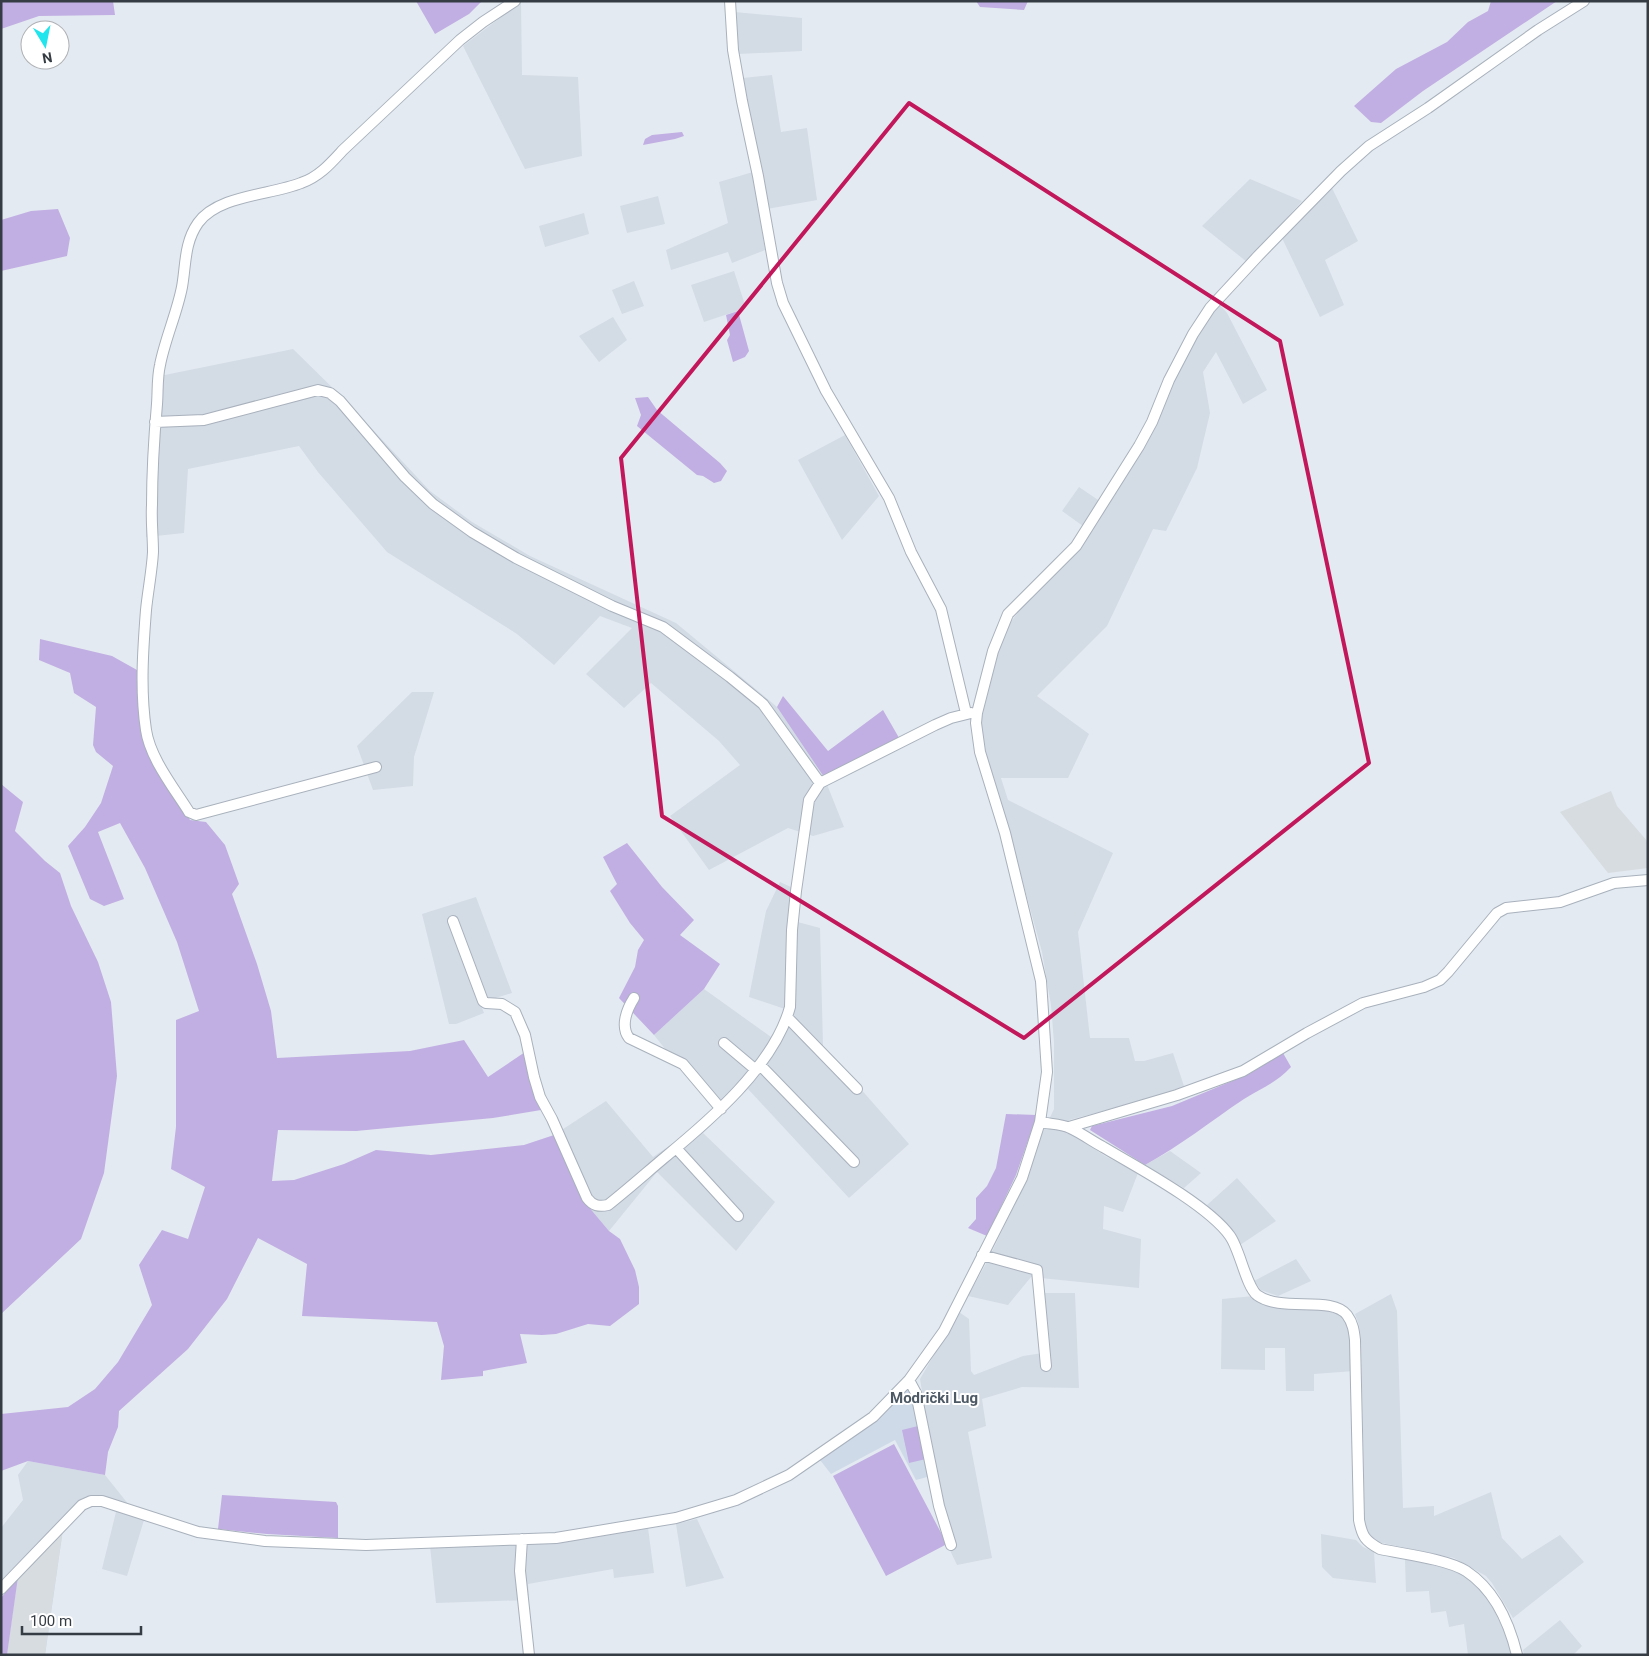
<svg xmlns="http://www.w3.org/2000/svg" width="1649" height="1656" font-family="Roboto,sans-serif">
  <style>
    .residential { fill: #d3dbe5 }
    .industrial { fill: #d6dce0 }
    .education { fill: #cfdae9 }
    .green { fill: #c1afe3 }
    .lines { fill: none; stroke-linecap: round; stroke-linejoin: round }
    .minor-casing { stroke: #a8b1bc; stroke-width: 12 }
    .minor { stroke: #fff; stroke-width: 10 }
    .marked { fill: none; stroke: #c2185b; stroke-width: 4; stroke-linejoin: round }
    .labels { text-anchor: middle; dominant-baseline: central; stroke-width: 4; stroke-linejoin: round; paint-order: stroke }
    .quarter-label { font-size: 15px; font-weight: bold; fill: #4d5965; stroke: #fff }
  </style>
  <rect width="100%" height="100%" fill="#e4eaf1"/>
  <path class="residential" d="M521,2L522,75L578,77L582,156L525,169L463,46Z
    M734,12L802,18V51L738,54Z
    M772,75L781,132L807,128L817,200L767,209L743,78Z
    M753,172L765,250L732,263L728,252L671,270L666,250L728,223L719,182Z
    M1250,179L1302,201L1247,262L1202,226Z
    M1332,188L1358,241L1325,260L1344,305L1320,317L1282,238L1321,196Z
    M658,196L665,224L627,233L620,206Z
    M584,213L589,234L545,247L539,226Z
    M734,271L746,308L704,322L691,285Z
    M634,281L644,306L622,314L612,290Z
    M1219,304L1227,313L1267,390L1243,404L1216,352L1203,372L1210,413L1197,468L1166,531L1153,529L1107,626L1037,696L1089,734L1068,778H1001L1008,800L1113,853L1078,932L1090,1038H1129L1135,1061H1144L1173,1053L1185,1089L1069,1120L1066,1130L1105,1156L1138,1173L1123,1212L1104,1206L1103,1229L1141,1239L1139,1288L1031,1277L1008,1305L968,1296L988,1260L1021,1191L1042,1134L1054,1109V1042L1051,1005L1042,952L1008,828L990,773L982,739V717L1001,642L1011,622L1024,604L1071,558L1090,531L1062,511L1079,487L1107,506L1136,461L1191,346Z
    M613,317L627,340L599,362L579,336Z
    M293,349L345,400L430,491L472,522L530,556L676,623L764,696L777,707L824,777L844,827L813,836L788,828L709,870L670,816L740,765L719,741L651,683L624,708L586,674L632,628L600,616L554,665L517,634L387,552L318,472L299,446L188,469L184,533L146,537L155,377Z
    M845,435L879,496L842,540L798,460Z
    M412,692H434L414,757L413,786L373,790L357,746Z
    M780,882L793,888L790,920L820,928L823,1046L909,1144L849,1198L748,1089L703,1133L775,1202L736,1251L657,1172L609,1231L583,1200L554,1135L606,1101L653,1157L691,1131L714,1110L654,1035L704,989L771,1037L783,1021L785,1009L749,997L766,911Z
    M476,897L512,993L489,1000L485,999L449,921L484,1013L456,1024H449L422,914Z
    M1170,1151L1201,1173L1184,1188L1145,1165Z
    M1237,1178L1276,1221L1240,1245L1224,1221L1207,1205Z
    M1296,1259L1311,1281L1278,1296L1261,1290L1254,1281Z
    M1039,1293H1075L1079,1388L1022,1387L982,1399L986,1426L968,1432L992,1558L957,1565L947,1544L920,1379L959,1312L969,1319L971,1371L974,1375L1023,1356L1043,1353Z
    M1391,1294L1397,1311L1403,1508L1434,1506V1516L1491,1492L1502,1538L1522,1559L1560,1535L1584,1562L1513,1618L1492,1583L1486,1576L1454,1558L1378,1542L1372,1539L1367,1532L1365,1523L1361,1338L1359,1325L1355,1314Z
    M1254,1296L1336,1310L1350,1324L1354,1371L1314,1374V1391H1286L1285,1348H1265V1370L1221,1369L1222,1299Z
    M28,1461L105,1475L129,1505L126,1512L144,1520L127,1576L102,1569L116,1512L101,1506L91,1507L80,1512L63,1529L45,1655H7L18,1577L1,1584V1528L23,1500L18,1475Z
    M697,1519L724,1578L686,1587L676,1524Z
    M648,1528L654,1573L614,1578L613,1569L528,1584L529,1600L436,1603L430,1546L610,1533Z
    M1321,1534L1356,1540L1363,1547L1374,1552L1376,1583L1333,1578L1322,1567Z
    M1405,1559L1444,1568L1459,1573L1471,1581L1483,1593L1494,1610L1508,1638L1512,1655H1468L1464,1624L1449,1627L1446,1611L1431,1613L1429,1591L1406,1592Z
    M1560,1620L1582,1646L1573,1655H1524L1523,1650Z"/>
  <path class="industrial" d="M1611,791L1617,806L1648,842V868L1608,873L1560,812Z
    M63,1529L45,1655H7L18,1577Z"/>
  <path class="education" d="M908,1387L914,1394L931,1476L916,1480L895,1440L831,1474L820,1460L877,1416Z"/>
  <path class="green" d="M1,1H113L115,15L39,16L1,29Z
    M416,1H482L469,14L435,34Z
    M976,1H1028L1024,10L980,7Z
    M1491,1H1557L1423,91L1381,123L1371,122L1354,106L1396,69L1447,42L1468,22L1488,11Z
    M682,132L684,136L675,139L643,145L645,139L652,135Z
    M58,209L70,238L67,256L1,271V220L31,211Z
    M738,311L749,351L745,357L733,362L727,340L730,335L726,315Z
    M648,397L657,410L720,463L727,471L721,481L714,483L703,476L697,475L637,426L641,415L635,398Z
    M40,639L112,656L137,670L139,715L145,747L190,820L206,822L225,845L239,884L232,894L257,964L271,1011L277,1058L410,1051L464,1040L488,1077L528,1050L541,1110L493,1118L356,1131L278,1130L272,1181L294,1180L344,1164L376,1150L431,1155L524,1145L554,1135L583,1200L609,1231L620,1239L635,1270L639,1287V1304L610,1326L588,1324L556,1334L542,1335L520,1334L527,1363L483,1371V1376L441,1380L444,1346L437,1322L302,1316L307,1264L258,1238L227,1299L188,1349L119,1411L118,1427L108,1452L105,1475L28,1461L1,1471V1414L68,1407L95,1389L118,1362L152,1305L139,1265L162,1230L188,1239L205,1187L171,1169L176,1127V1020L199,1011L177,942L145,868L120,823L98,832L124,899L104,906L90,899L68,846L85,827L101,803L113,766L96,752L93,745L96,707L74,693L70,673L39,660Z
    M783,696L828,751L883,710L902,743L824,777L777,707Z
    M1,784L23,802L15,831L45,861L60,873L71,906L98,962L111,1002L117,1076L104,1173L81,1239L1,1314Z
    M627,843L662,887L694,920L680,935L720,964L704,989L654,1035L619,998L635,967L638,950L644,940L630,923L610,891L617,884L603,857Z
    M1283,1053L1291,1067C1276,1083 1262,1088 1244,1099C1211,1121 1180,1146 1145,1165L1090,1130L1092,1126L1172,1106L1249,1074Z
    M1006,1114L1037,1115L1016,1175L987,1236L968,1228L976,1219V1198L987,1186L996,1168Z
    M918,1426L926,1459L909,1463L902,1430Z
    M894,1444L947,1544L886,1576L833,1476Z
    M222,1495L336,1502L338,1506V1538L267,1534L218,1529Z
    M18,1577L7,1655H1V1598Z"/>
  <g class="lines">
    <g class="minor-casing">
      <path id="minor" d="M730,1L733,50L742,101L758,176L777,283L783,303L826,391L889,498L911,552L941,609L966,713
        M155,422L204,420L318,390L330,393L340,401L405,477L433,504L472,532L516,558L612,606L663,627L730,677L763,704L820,783L809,800L796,891L792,930L790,1007C774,1066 709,1121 664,1158C645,1174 627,1190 608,1205C599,1207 593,1206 587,1198L552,1119L540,1097L534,1077L525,1035L515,1012L502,1004L486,1003L483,1001L453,921
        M376,767L196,815L189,812C174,788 150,758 146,730C140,690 143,649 146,610C148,590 152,571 153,552C153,536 151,521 152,505C152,471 154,438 157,404C158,391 157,378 160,365C165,339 177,313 182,287C186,265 184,243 198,223C218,195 271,195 301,183C319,177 331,163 343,150L460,40L483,22L515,1
        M820,783L935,725L951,718L971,713
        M634,998C627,1009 620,1026 629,1038L683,1064L721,1109
        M787,1017L857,1089
        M724,1043L756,1070
        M760,1065L854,1162
        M1040,1122C1049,1124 1062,1124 1070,1128C1081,1133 1092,1141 1103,1147C1137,1167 1208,1205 1230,1236C1240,1250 1246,1286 1257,1295C1281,1313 1332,1295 1347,1315C1353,1323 1354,1331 1355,1340L1359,1520C1362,1536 1365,1541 1380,1549C1403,1554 1447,1559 1466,1571C1495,1590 1509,1622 1517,1655
        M1069,1127L1177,1095L1243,1071L1307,1033L1363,1003L1424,987L1440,980L1448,972L1497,913L1506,908L1560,902L1614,883L1648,880
        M676,1148L738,1216
        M982,1255L1037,1270L1046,1366
        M909,1380L916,1393L939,1506L951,1545
        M522,1539L520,1571L529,1655
        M1,1589L82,1505L91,1501H102L198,1532L265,1541L366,1545L556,1538L676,1518L736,1500L789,1475L873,1417L909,1380L944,1331L1022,1178L1040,1122L1047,1072L1041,981L1005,833L980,752L976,723L977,713L993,651L1008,614L1076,546L1139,446L1152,422L1169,380L1193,334L1210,308L1258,256L1341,171L1369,146L1428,108L1538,30L1584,1"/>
    </g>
    <use href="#minor" class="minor"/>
  </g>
  <path class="marked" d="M909,103L1280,341L1369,763L1024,1038L662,816L621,458Z"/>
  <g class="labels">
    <g class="quarter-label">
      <text x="934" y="1398">Modrički Lug</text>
    </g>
  </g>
  <rect width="1649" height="1656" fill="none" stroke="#353c43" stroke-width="5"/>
  <g transform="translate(45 45) rotate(170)"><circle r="24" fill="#ffffff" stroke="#aeb1b4"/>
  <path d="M0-4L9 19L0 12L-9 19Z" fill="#21e5ec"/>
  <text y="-8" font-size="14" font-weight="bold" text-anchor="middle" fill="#353c43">N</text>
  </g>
  <path d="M22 1626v8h119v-8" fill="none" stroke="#353c43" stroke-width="2.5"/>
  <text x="30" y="1626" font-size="15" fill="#353c43" stroke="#ffffff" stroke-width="4" paint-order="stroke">100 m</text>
</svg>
